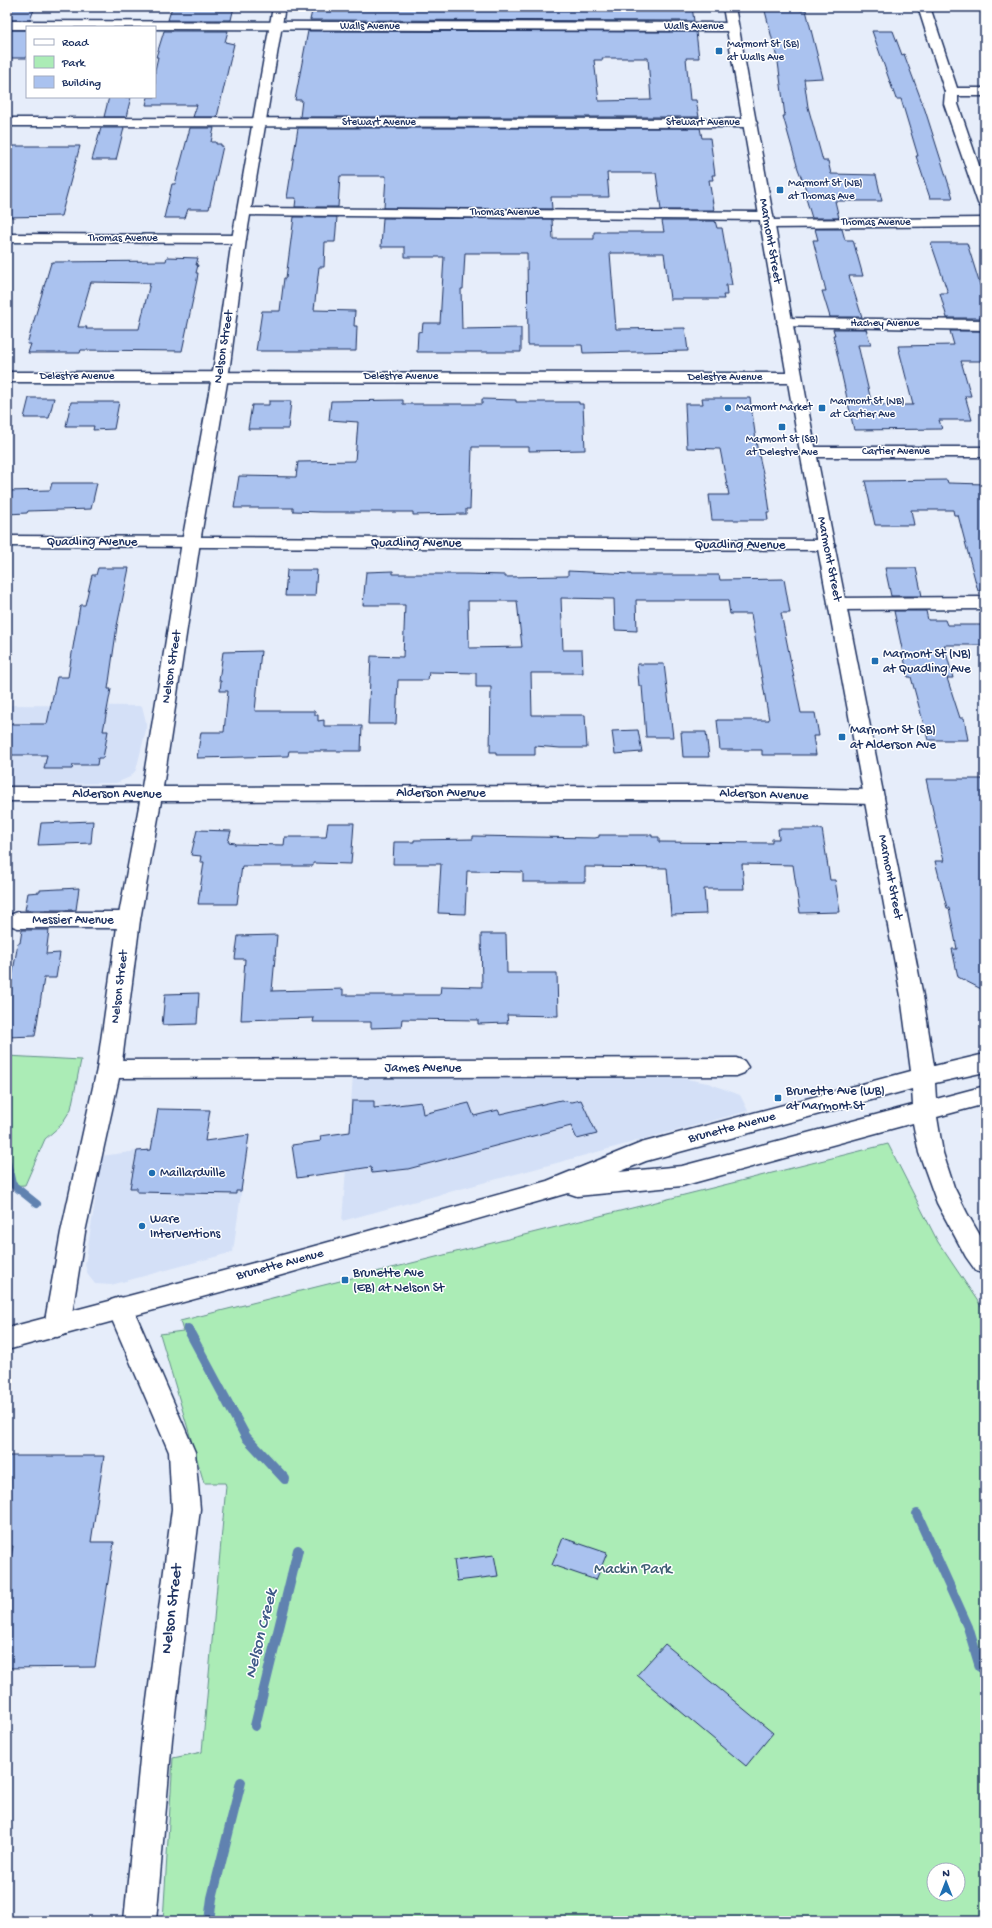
<svg xmlns="http://www.w3.org/2000/svg" width="992" height="1928" font-family="'Gochi Hand',sans-serif">
  <style>
    .built { fill: #d4e0f7 }
    .green { fill: #abecb6; stroke: #638e8a; fill-rule: evenodd }
    .lines { fill: none; stroke-linecap: round; stroke-linejoin: round }
    .stream-far1 { stroke: #6082b0; stroke-width: 8 }
    .stream { stroke: #6082b0; stroke-width: 10 }
    .building { fill: #aac2ef; stroke: #1b2f5e; fill-rule: evenodd }
    .minor-casing { stroke: #1b2f5e; stroke-width: 3 }
    .tertiary-casing { stroke: #1b2f5e; stroke-width: 3 }
    .secondary-casing { stroke: #1b2f5e; stroke-width: 3 }
    .minor { fill: #fff; fill-rule: evenodd }
    .tertiary { fill: #fff; fill-rule: evenodd }
    .secondary { fill: #fff; fill-rule: evenodd }
    .poi-dot { fill: #1f6fb2; stroke: #fff; stroke-width: 1.5 }
    .labels { text-anchor: middle; dominant-baseline: central; stroke-width: 3; stroke-linejoin: round; paint-order: stroke }
    .far-street-label { font-size: 11px; fill: #1b2f5e; stroke: #fff }
    .far-poi-label { font-size: 11px; fill: #1b2f5e; stroke: #fff; text-anchor: start }
    .street-label { font-size: 13px; fill: #1b2f5e; stroke: #fff }
    .poi-label { font-size: 13px; fill: #1b2f5e; stroke: #fff; text-anchor: start }
    .near-park-label { font-size: 16px; fill: #3f5e74; stroke: #fff }
    .near-street-label { font-size: 16px; fill: #1b2f5e; stroke: #fff }
    .near-water-label { font-size: 17px; font-style: italic; fill: #3e5987; stroke: #fff }
  </style>
  <rect width="100%" height="100%" fill="#e6edfa"/>
  <filter id="ink" filterUnits="userSpaceOnUse"><feTurbulence type="fractalNoise" baseFrequency=".025" numOctaves="2"/><feDisplacementMap in="SourceGraphic" scale="8" xChannelSelector="R" yChannelSelector="G"/><feConvolveMatrix kernelMatrix="1 2 1 2 8 2 1 2 1" color-interpolation-filters="sRGB"/></filter>
  <g filter="url(#ink)">
    <path class="built" d="M7,705L142,706L147,726L136,770L130,777L116,783L7,785Z
      M353,1076L676,1077L708,1083L740,1095L748,1111L342,1221Z
      M249,1135L233,1252L111,1285L95,1284L88,1275L85,1265L102,1156Z"/>
    <path class="green" d="M7,1056L81,1060L71,1109L61,1125L45,1139L25,1185L7,1186Z
      M888,1144L938,1242L985,1312V1921H163L173,1758L202,1752L226,1486L225,1483H204L160,1334L183,1331L180,1321ZM934,1870H958V1894H934Z"/>
    <g class="lines">
      <path class="stream-far1" d="M7,1162L12,1184L37,1204"/>
      <path class="stream" d="M188,1329L246,1437L285,1479
        M917,1514L968,1627L980,1667L985,1670
        M255,1726L298,1550
        M209,1921L212,1898L241,1782"/>
    </g>
    <path class="building" d="M7,7H35L30,20H7Z
      M172,7H234L231,20H168Z
      M313,7H692L694,21L310,20Z
      M764,7H799L800,10H806L823,78L804,79L808,107L823,161H828L831,174L876,175L882,201H835L839,218H812L804,192H807L798,169L783,116H785L778,62Z
      M7,30H27V58H7Z
      M164,31H228L225,42L234,44L217,117H193L197,105H146L148,97H155V70L158,57H156Z
      M308,31L696,32L699,58H686L690,100H696L699,117H300L302,100H295ZM602,58H648L651,100L599,101L594,60H603Z
      M872,31H893L902,55L904,54L925,110L953,198H930L916,156H918L901,99H896Z
      M109,97H131L126,117H104Z
      M101,128H124L116,160H92Z
      M190,128H214L211,142H216V144H221V146H223L209,209H188L185,218H164L172,184H175Z
      M298,128H700L702,138H710L715,175H712L713,180H709L714,210H661L656,173H607L609,197H551L552,209L384,208L386,176H340L338,207H295L296,198H287Z
      M14,146H80L61,216L7,217V147Z
      M294,217H337L335,242H325L324,267H319L314,310L355,311L354,326H357L356,351H256L262,311H280L284,278H286Z
      M383,218L552,219L553,239H594V232H664L662,221H715L717,228H722L732,285H726L727,295H723L724,299H670L664,253H610L616,329L685,328L688,351L583,353L582,345H528L527,253H465L463,289H461L462,329L521,328V352H417L418,332L422,331L423,323H440L444,257H405V247H381Z
      M815,229H842L845,240H853L863,276H849L862,317H830L822,291H826L813,240H818Z
      M931,243H967L985,301V318H947L940,293H948Z
      M167,257L198,258L196,265H198L196,273H198L197,280L182,351L81,350L80,353H28L31,344H27L51,263L53,262L166,261ZM91,282L150,283L139,329H86L87,327H78Z
      M833,329H866L871,345H858L872,405H913L898,346L954,345L950,331H985V361H961L971,396H965L972,420H939L942,429L854,430L833,335H835Z
      M29,398H54L49,418H24Z
      M702,398H750L757,447L767,490L770,512H767L768,520H712L709,495H729L720,449L687,448L685,404H703Z
      M482,399L516,400V402H579V404H583L585,450L529,451V447H472L470,509H466V514L413,515V512H321L293,511V508H234L239,476L296,477L298,462L355,461L358,422L329,420L331,401L403,400V404H482Z
      M269,401H291L288,429H248L252,405H269Z
      M71,402H119L114,429L93,430L94,426H66Z
      M947,480L948,483L985,484V590L978,591L958,515H954L953,510H911L914,525H875L865,481Z
      M52,483H97L91,509L28,511L27,513L7,514V491L50,490Z
      M98,568H129L117,626L108,689H111L103,731H108L103,758H98L97,765H73L72,769H44L47,755H7V724H47L57,677H68L80,606L81,605H85L92,575H96Z
      M885,568H916L922,596H891Z
      M287,570H317L315,596H285Z
      M393,571V574H467L505,575V577L568,576V571L631,574V575H719L720,580L784,579L790,613H781L801,713H815L819,736H813L816,755H762V750H720L717,720H769L751,614H730L728,600H636L637,631L615,630L614,599L561,598L563,650H582L583,673H531L532,715H585L587,748H560L535,746V755H496V752H490L491,687H476V673L429,672L428,680H398L396,724H368L371,656L403,657L405,605H363L366,572ZM468,601H517L522,647L469,648Z
      M894,611H926L928,620H945L947,625H985V645H944L953,678H947L960,718H964L968,740H928L911,677H908Z
      M261,651L255,711H315V715H318V721L324,720V726H362L361,751H289L288,756L197,758L201,732H224L228,691H220L221,681H219L223,652Z
      M637,664H664L673,737H646L642,686H639Z
      M638,730L642,752L615,754L612,731Z
      M681,732H706L709,757H683Z
      M926,779H983L985,789V991L958,977L952,949H957L949,908H947L935,861H944Z
      M93,821L91,843L38,845L41,823Z
      M328,823H354L351,864L313,863V866H242L237,904H198L204,862H200L201,856L191,855L197,830L231,831L228,842L235,843L234,844L284,845L285,837H326Z
      M778,829H822L830,880H835L840,912L800,913L793,865L742,864L744,889H704L706,914L671,915L667,868L585,867V882H523V872L467,871L465,914L438,913L441,864H393L394,842H414V840L473,839V836L595,838L599,837V835H652V837H659V842L772,843V839H779Z
      M79,888L76,910H25L28,893L40,892V890Z
      M22,930H49L46,954L60,953L56,978H44L35,1036L7,1037V1006L18,943H20Z
      M481,934H506L507,973H557L558,1016L507,1015L508,1023L478,1024V1020L402,1019L401,1027L371,1028V1022H313L314,1018L241,1020L245,959H235L238,936L277,935L272,991L343,989V995H440L441,986L482,987Z
      M199,993L197,1024L162,1025L165,994Z
      M561,1100L571,1102L581,1100L597,1134L577,1139L571,1126L408,1169L372,1173L371,1167L297,1178L292,1145L321,1141L320,1136L350,1132L352,1101H374V1108L421,1102L423,1114L469,1103L474,1116L498,1110L500,1114Z
      M158,1109L210,1110L205,1141L249,1135L241,1191H236V1194L137,1192V1188H130L137,1151L151,1150Z
      M7,1456H104L91,1542H114L95,1667L7,1668V1580L13,1546H7Z
      M563,1538L607,1553L596,1580L552,1565Z
      M494,1555L498,1576L457,1581L454,1560Z
      M665,1644L773,1733L746,1766L637,1675Z"/>
    <g class="lines">
      <g class="minor-casing">
        <path id="minor" d="M918,7H930L957,88H985V96H958V104L985,183V207L980,206L978,203L944,104L945,92Z
          M7,21L732,23L738,27L732,31L155,29V27H27V29H7Z
          M7,118L750,119L755,120L757,123L755,126L750,127L7,126Z
          M244,208L765,212L770,213L772,216L768,220L985,218V226L767,228L762,227L760,224L764,220L239,215L237,212L239,209Z
          M7,234L239,235L244,236L246,239L244,242L239,243L7,242Z
          M785,318L985,320V330L780,326L777,323L780,320Z
          M7,372L794,373L800,375L802,378L800,381L794,383L7,382Z
          M808,447H985V457H808L802,456L800,452L802,448Z
          M7,536L826,540L832,541L835,545L832,549L826,550L7,546Z
          M985,597V609L837,610L831,608L828,604L831,600L837,598Z
          M18,912H129L137,915L140,920L137,925L129,928H18L10,925L7,920L10,915Z
          M736,1058L744,1061L748,1067L744,1073L736,1076L109,1078L101,1075L97,1069L101,1063L109,1060Z
          M120,1297L129,1300L133,1308L195,1452L200,1509L172,1739L156,1921H124L142,1739L172,1509L169,1452L107,1308L111,1300Z"/>
      </g>
      <g class="tertiary-casing">
        <path id="tertiary" d="M273,7H285L246,239L230,365L200,542L163,787L693,786L874,790L881,792L884,797L881,802L874,804L693,800L161,801L140,920L121,1069L85,1232L70,1326L66,1334L57,1337L48,1334L44,1326L61,1232L97,1069L118,920L140,801H7V787H142L182,542L214,365L232,239Z"/>
      </g>
      <g class="secondary-casing">
        <path id="secondary" d="M723,7H735L816,452L923,996L934,1066L985,1054V1072L935,1083L936,1099L985,1086V1104L937,1117L943,1153L954,1187L967,1213L985,1244V1274L976,1271L966,1257L937,1203L919,1153L913,1123L682,1186L577,1196L568,1193L261,1281L7,1350V1328L261,1261L547,1181L641,1143L911,1071L901,996L800,452ZM912,1089L913,1105L682,1166L619,1172L646,1161Z"/>
      </g>
      <use href="#minor" class="minor"/>
      <use href="#tertiary" class="tertiary"/>
      <use href="#secondary" class="secondary"/>
    </g>
  </g>
  <g class="poi-dot">
    <rect x="715" y="47" width="8" height="8" rx="2"/>
    <rect x="776" y="186" width="8" height="8" rx="2"/>
    <circle cx="728" cy="408" r="4"/>
    <rect x="818" y="404" width="8" height="8" rx="2"/>
    <rect x="778" y="423" width="8" height="8" rx="2"/>
    <rect x="871" y="657" width="8" height="8" rx="2"/>
    <rect x="838" y="733" width="8" height="8" rx="2"/>
    <rect x="774" y="1094" width="8" height="8" rx="2"/>
    <circle cx="152" cy="1173" r="4"/>
    <circle cx="142" cy="1226" r="4"/>
    <rect x="341" y="1276" width="8" height="8" rx="2"/>
  </g>
  <g class="labels">
    <g class="far-street-label">
      <text x="370" y="27">Walls Avenue</text>
      <text x="694" y="27">Walls Avenue</text>
      <text x="379" y="123">Stewart Avenue</text>
      <text x="703" y="123">Stewart Avenue</text>
      <text x="505" y="213">Thomas Avenue</text>
      <text x="876" y="223">Thomas Avenue</text>
      <text x="123" y="239">Thomas Avenue</text>
      <text x="885" y="324">Hachey Avenue</text>
      <text x="77" y="377">Delestre Avenue</text>
      <text x="401" y="377">Delestre Avenue</text>
      <text x="725" y="378">Delestre Avenue</text>
      <text x="896" y="452">Cartier Avenue</text>
    </g>
    <g class="far-poi-label">
      <text x="727" y="45">Marmont St (SB)<tspan x="727" dy="13">at Walls Ave</tspan></text>
      <text x="788" y="184">Marmont St (NB)<tspan x="788" dy="13">at Thomas Ave</tspan></text>
      <text x="830" y="402">Marmont St (NB)<tspan x="830" dy="13">at Cartier Ave</tspan></text>
      <text x="736" y="408">Marmont Market</text>
      <text x="782" y="440" text-anchor="middle">Marmont St (SB)<tspan x="782" dy="13">at Delestre Ave</tspan></text>
    </g>
    <g class="street-label">
      <text transform="translate(770 241) rotate(80)">Marmont Street</text>
      <text transform="translate(224 347) rotate(-81)">Nelson Street</text>
      <text x="92" y="542">Quadling Avenue</text>
      <text x="416" y="543">Quadling Avenue</text>
      <text x="740" y="545">Quadling Avenue</text>
      <text transform="translate(829 559) rotate(79)">Marmont Street</text>
      <text transform="translate(172 667) rotate(-81)">Nelson Street</text>
      <text x="441" y="793">Alderson Avenue</text>
      <text x="117" y="794">Alderson Avenue</text>
      <text transform="translate(764 795) rotate(2)">Alderson Avenue</text>
      <text transform="translate(890 877) rotate(79)">Marmont Street</text>
      <text x="73" y="920">Messier Avenue</text>
      <text transform="translate(120 987) rotate(-83)">Nelson Street</text>
      <text x="423" y="1068">James Avenue</text>
      <text transform="translate(732 1128) rotate(-15)">Brunette Avenue</text>
      <text transform="translate(280 1265) rotate(-15)">Brunette Avenue</text>
    </g>
    <g class="poi-label">
      <text x="883" y="654">Marmont St (NB)<tspan x="883" dy="15">at Quadling Ave</tspan></text>
      <text x="850" y="730">Marmont St (SB)<tspan x="850" dy="15">at Alderson Ave</tspan></text>
      <text x="786" y="1091">Brunette Ave (WB)<tspan x="786" dy="15">at Marmont St</tspan></text>
      <text x="160" y="1173">Maillardville</text>
      <text x="150" y="1219">Ware<tspan x="150" dy="15">Interventions</tspan></text>
      <text x="353" y="1273">Brunette Ave<tspan x="353" dy="15">(EB) at Nelson St</tspan></text>
    </g>
    <g class="near-park-label">
      <text x="633" y="1570">Mackin Park</text>
    </g>
    <g class="near-street-label">
      <text transform="translate(173 1609) rotate(-83)">Nelson Street</text>
    </g>
    <g class="near-water-label">
      <text transform="translate(262 1634) rotate(-76)">Nelson Creek</text>
    </g>
  </g>
  <rect width="992" height="1928" fill="none" stroke="#fff" stroke-width="24"/>
  <rect x="12" y="12" width="968" height="1904" fill="none" stroke="#1b2f5e" stroke-width="1.5" filter="url(#ink)"/>
  <rect x="26" y="26" width="130" height="72" fill="#ffffff" stroke="#a4acbf"/>
  <rect x="34" y="39" width="20" height="6" fill="#ffffff" stroke="#a4acbf"/>
  <text x="62" y="46" font-size="12" fill="#1b2f5e">Road</text>
  <rect x="34" y="56" width="20" height="12" fill="#abecb6" stroke="#a4acbf"/>
  <text x="62" y="66" font-size="12" fill="#1b2f5e">Park</text>
  <rect x="34" y="76" width="20" height="12" fill="#aac2ef" stroke="#a4acbf"/>
  <text x="62" y="86" font-size="12" fill="#1b2f5e">Building</text>
  <g transform="translate(946 1882)"><circle r="19" fill="#ffffff" stroke="#a4acbf"/>
  <path d="M0-3L7 15L0 10L-7 15Z" fill="#1f6fb2"/>
  <text y="-6" font-size="11" font-weight="bold" text-anchor="middle" fill="#1b2f5e">N</text>
  </g>
</svg>
